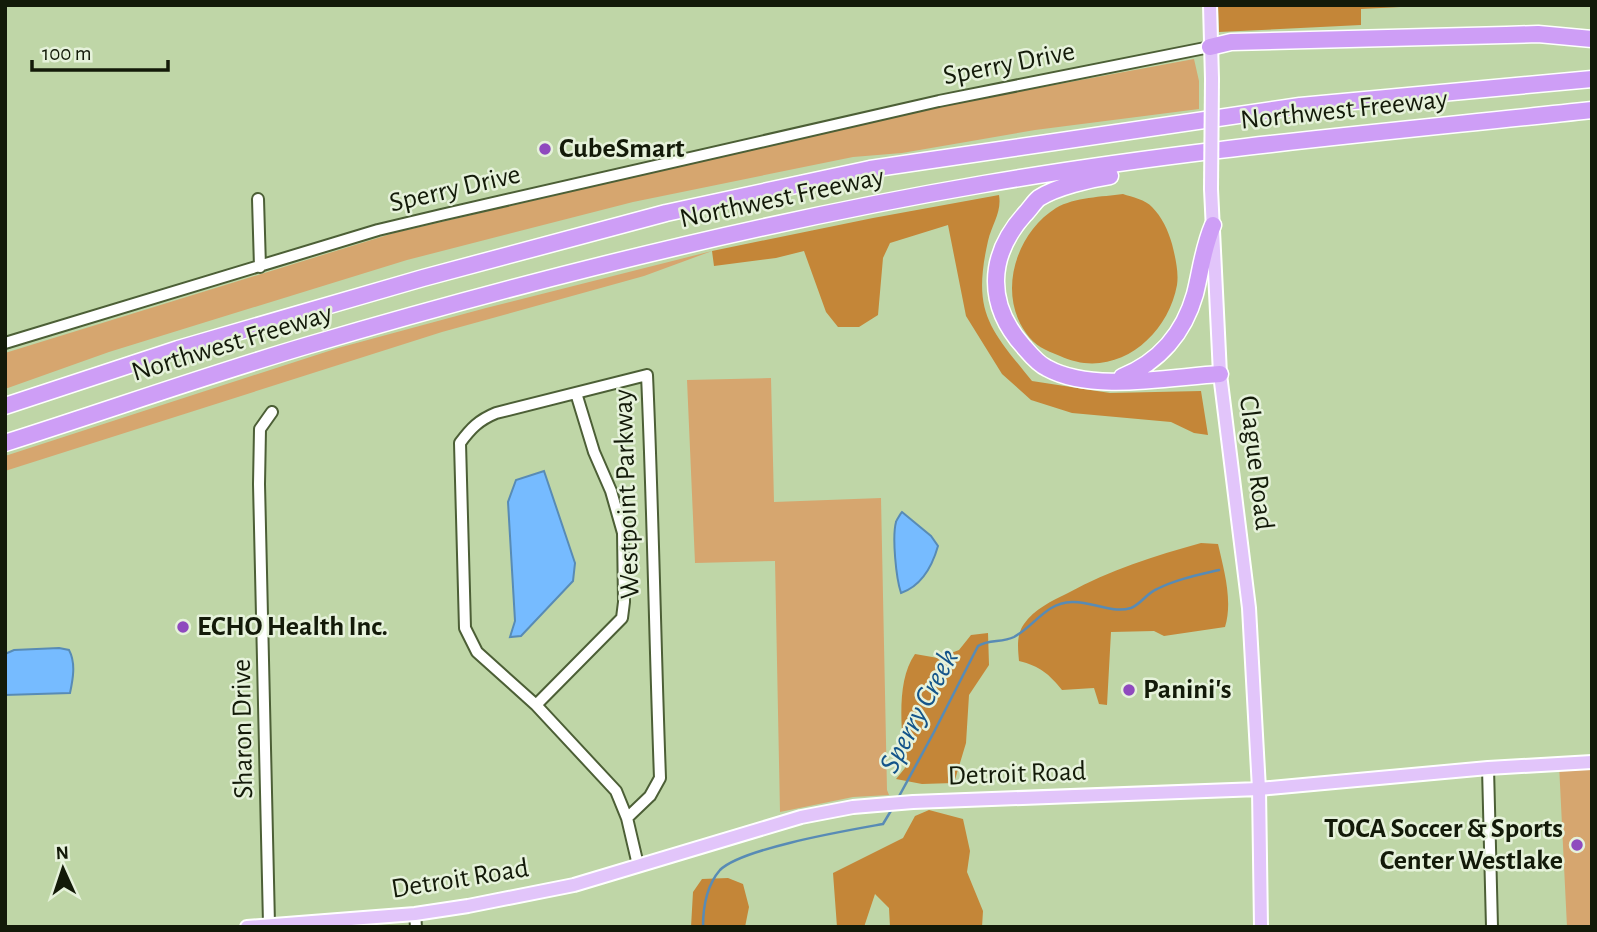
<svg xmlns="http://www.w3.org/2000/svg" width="1597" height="932" font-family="'Alegreya Sans',sans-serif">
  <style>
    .green { fill: #d6a66f }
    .forest { fill: #c48638 }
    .water { fill: #76bbff; stroke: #588bb5; stroke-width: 2 }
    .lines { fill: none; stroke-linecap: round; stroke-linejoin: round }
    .stream { stroke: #588bb5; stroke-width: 2.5 }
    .minor-casing { stroke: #4c5f36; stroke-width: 14 }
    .major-casing { stroke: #fff; stroke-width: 16 }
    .highway-casing { stroke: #fff; stroke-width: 19 }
    .minor { stroke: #fff; stroke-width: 10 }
    .major { stroke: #e2c5fa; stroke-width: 12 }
    .highway { stroke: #ce9ef6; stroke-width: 16 }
    .major-bridge-casing { stroke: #fff; stroke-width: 16; stroke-linecap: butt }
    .major-bridge { stroke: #e2c5fa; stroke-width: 12 }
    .poi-dot { fill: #8f4abe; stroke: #e6f2db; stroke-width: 2.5 }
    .labels { text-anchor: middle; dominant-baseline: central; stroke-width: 5; stroke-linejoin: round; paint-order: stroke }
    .street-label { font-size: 28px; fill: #131a09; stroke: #e6f2db }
    .poi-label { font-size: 28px; font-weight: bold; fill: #131a09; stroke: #e6f2db; text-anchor: start }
    .water-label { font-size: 30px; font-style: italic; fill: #14548a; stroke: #e6f2db }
  </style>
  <rect width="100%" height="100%" fill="#bfd6a7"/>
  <path class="green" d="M1194,59L1199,81V109L1035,130L902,153L853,157L633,202L407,260L109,352L5,389V353L394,233L935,107Z
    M712,251L644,276L442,332L5,471V456L338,348L486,308Z
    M771,378L774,502L881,498L887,790L889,795L853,797L780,812L775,561L695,563L687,380Z
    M1592,762V927H1567L1559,764Z"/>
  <path class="forest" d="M1218,5H1440L1361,9V25L1219,32Z
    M1123,194C1132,197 1146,200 1152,207C1162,217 1168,230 1172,244C1175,256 1179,272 1177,285C1167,339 1113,381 1060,356C1045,350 1035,346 1026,333C997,293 1016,233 1056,208C1075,197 1102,197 1123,194Z
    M999,195C1002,212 992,224 988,241C972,312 989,328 1032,381L1110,393L1201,391L1208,435L1194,433L1171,422L1072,413L1031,400L1002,374L966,316L948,225L890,243L883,258L878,315L859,327H838L826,312L804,251L776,258L714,266L712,251L873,218Z
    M1201,543L1218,544C1224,570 1233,601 1225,627L1164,636L1154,631L1111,632L1107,705L1099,704L1094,688L1062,690C1049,674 1040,666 1019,661C1018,649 1016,635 1024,624C1034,609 1052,601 1068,593C1110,570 1154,556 1201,543Z
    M988,633L989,665L969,695L966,743L954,783L922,784L896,779L905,768C902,734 895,682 915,654L938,658L959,650L971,635Z
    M929,810L963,819L970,851L967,872L983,911L982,927H890L889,908L875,894L864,927H837L833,873L903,838L915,816Z
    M728,878L743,884L749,907L745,927H691L693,892L702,879Z"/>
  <path class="water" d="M544,471L575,563L573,581L521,636L510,637L515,621L508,502L516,480Z
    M902,512L931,536L938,546C932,567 921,586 901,593C896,578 892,537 896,522C896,521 901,513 902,512Z
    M59,648L69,650C76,663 73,679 70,693L5,695V654L14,650Z"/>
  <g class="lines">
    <path class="stream" d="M897,800L934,732L978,646C989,639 1002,643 1014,637C1036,625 1045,603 1072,602C1092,601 1111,614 1131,608C1141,604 1147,593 1157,589C1177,579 1198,575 1219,570
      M703,927C703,908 707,885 720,870C742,848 850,830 883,824L892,809"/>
    <g class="minor-casing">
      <path id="minor" d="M258,199L260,267
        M5,343L378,230L441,215L939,101L1210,47
        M536,705L622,618L624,602L623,533L611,491L594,452L576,393
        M1488,768L1492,927
        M627,818L650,796L660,778C655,644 653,509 647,375L496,413C479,420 471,428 460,443L465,628L477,652L536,705L616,791L627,818L638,865
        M415,914L416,927
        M269,924L259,484L260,429L272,412"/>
    </g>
    <g class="major-casing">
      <path id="major" d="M1210,5L1212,79
        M1211,189L1220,374L1249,608L1259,789L1261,927
        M247,927L415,914L468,906L574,885L801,817L853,807L913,802L1259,789L1488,768L1592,762"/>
    </g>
    <g class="highway-casing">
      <path id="highway" d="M1210,47L1231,42L1506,35L1538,34L1592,39
        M1110,176C1090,179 1056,187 1039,198C1034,202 1030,209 1025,214C987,256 986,305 1024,347C1030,354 1038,364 1047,368C1092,393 1170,377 1220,374
        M1122,377C1159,362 1184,333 1195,294C1201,270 1203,248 1213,225
        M5,406L178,349L423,278L666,213L870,169L1300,106L1592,79
        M5,443C106,411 207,375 309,345C530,280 756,223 984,184C1185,149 1389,132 1592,110"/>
    </g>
    <use href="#minor" class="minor"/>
    <use href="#major" class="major"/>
    <use href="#highway" class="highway"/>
    <g class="major-bridge-casing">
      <path id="major-bridge" d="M1211,189L1212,79"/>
    </g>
    <use href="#major-bridge" class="major-bridge"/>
  </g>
  <g class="poi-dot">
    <circle cx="545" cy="149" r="7"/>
    <circle cx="183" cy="627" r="7"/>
    <circle cx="1129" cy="690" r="7"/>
    <circle cx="1577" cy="845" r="7"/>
  </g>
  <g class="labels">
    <g class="street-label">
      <text transform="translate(1009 64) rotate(-11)">Sperry Drive</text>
      <text transform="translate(1344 110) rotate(-6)">Northwest Freeway</text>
      <text transform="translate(455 189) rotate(-13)">Sperry Drive</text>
      <text transform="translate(782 198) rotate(-12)">Northwest Freeway</text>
      <text transform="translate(232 343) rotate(-17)">Northwest Freeway</text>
      <text transform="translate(1256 463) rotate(83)">Clague Road</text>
      <text transform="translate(627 494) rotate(-92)">Westpoint Parkway</text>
      <text transform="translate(243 729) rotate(-91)">Sharon Drive</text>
      <text transform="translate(1017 774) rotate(-2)">Detroit Road</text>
      <text transform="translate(460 879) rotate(-9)">Detroit Road</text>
    </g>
    <g class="poi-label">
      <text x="559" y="149">CubeSmart</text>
      <text x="197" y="627">ECHO Health Inc.</text>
      <text x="1143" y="690">Panini's</text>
      <text x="1563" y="829" text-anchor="end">TOCA Soccer &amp; Sports<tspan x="1563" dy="32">Center Westlake</tspan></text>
    </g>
    <g class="water-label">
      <text transform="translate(919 711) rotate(-62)">Sperry Creek</text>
    </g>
  </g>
  <rect width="1597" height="932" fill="none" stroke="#131a09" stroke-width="14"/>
  <g transform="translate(63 869) rotate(357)" stroke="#e6f2db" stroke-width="5" paint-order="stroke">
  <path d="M0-5L12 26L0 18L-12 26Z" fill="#131a09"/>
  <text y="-10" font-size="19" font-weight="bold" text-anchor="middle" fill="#131a09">N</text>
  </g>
  <path d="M32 60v10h136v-10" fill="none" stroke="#131a09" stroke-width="3.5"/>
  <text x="42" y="60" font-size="21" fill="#131a09" stroke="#e6f2db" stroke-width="5" paint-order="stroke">100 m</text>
</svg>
